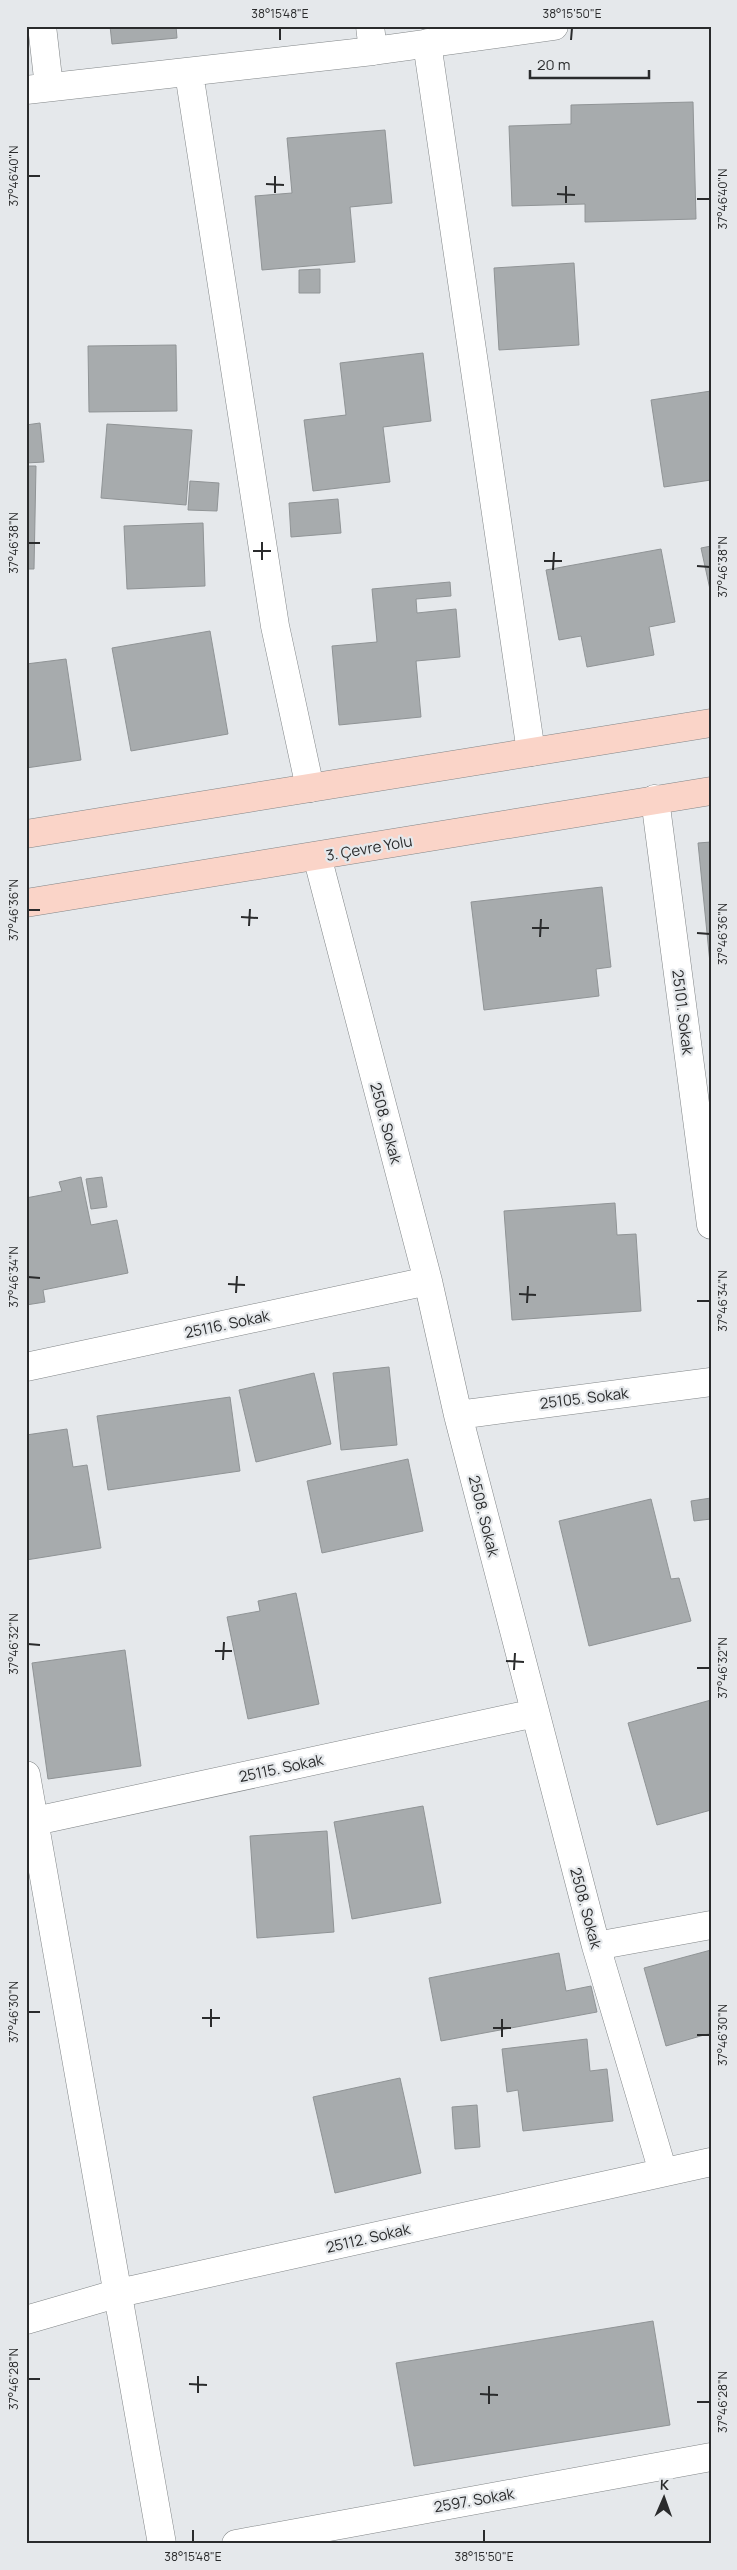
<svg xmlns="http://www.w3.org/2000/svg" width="737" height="2570" font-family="Manrope,sans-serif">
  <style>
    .building { fill: #a7abad; stroke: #909496 }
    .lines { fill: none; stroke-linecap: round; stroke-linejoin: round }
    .minor-casing { stroke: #828688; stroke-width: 29 }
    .secondary-casing { stroke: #828688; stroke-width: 29 }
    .minor { stroke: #fff; stroke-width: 28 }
    .secondary { stroke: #fad4c8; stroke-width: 28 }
    .ticks { fill: none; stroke: #2a2b2c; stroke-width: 2 }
    .labels { text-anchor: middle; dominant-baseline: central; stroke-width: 4.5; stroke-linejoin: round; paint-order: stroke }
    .street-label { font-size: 15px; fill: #2a2b2c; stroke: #e5e8eb }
    .neatline { fill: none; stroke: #2a2b2c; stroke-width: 2 }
    .ticks-label { font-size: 12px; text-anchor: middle; fill: #2a2b2c }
  </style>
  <rect width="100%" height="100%" fill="#e5e8eb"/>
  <path class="building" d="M110,26H176L177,38L112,44Z
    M693,102L696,219L585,222V204L512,206L509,126L571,124V105Z
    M385,130L392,203L350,207L355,262L262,270L255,196L292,193L287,138Z
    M574,263L579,345L499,350L494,268Z
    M320,269V293H299V270Z
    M176,345L177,411L89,412L88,346Z
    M423,353L431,421L383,427L390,482L313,491L304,420L346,415L340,363Z
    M711,391V480L664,487L651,400Z
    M40,423L44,462L26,463V425Z
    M107,424L192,430L186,505L101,498Z
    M26,466H36L34,569H26Z
    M190,481L219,483L217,511L188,510Z
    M338,499L341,533L291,537L289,503Z
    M203,523L205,586L127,589L124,526Z
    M711,546V594L701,548Z
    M661,549L675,622L649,627L654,655L587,667L581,636L559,640L546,570Z
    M450,582L451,596L416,599L417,613L456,609L460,657L416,661L421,717L339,725L332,646L377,642L372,589Z
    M210,631L228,734L131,751L112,648Z
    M66,659L81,760L26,768V664Z
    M711,842V963H710L698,843Z
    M602,887L611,967L596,969L599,996L484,1010L471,902Z
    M81,1177L91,1225L117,1220L128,1273L43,1290L45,1302L26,1305V1198L62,1191L59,1182Z
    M102,1177L107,1207L91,1209L86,1179Z
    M615,1203L617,1235L636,1234L641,1311L512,1320L504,1211Z
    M389,1367L397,1445L341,1450L333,1373Z
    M314,1373L331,1444L256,1462L239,1390Z
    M230,1397L240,1471L108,1490L97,1416Z
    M67,1429L73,1467L87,1465L101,1548L26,1560V1435Z
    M408,1459L423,1531L322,1553L307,1481Z
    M711,1498V1519L694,1521L691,1501Z
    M651,1499L671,1579L679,1578L691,1621L589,1646L559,1521Z
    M296,1593L319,1704L248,1719L227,1617L260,1611L258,1601Z
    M125,1650L141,1766L48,1779L32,1663Z
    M711,1700V1810L657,1825L628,1723Z
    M423,1806L441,1903L352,1919L334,1822Z
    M327,1831L334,1932L257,1938L250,1836Z
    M711,1950V2033L666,2046L644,1968Z
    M559,1953L566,1991L591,1986L597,2012L441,2041L429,1978Z
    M587,2039L590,2071L607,2069L613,2121L523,2131L518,2090L507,2092L502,2049Z
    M400,2078L421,2173L335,2193L313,2097Z
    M477,2105L480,2147L455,2149L452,2107Z
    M653,2321L670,2425L414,2466L396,2363Z"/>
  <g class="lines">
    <g class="minor-casing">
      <path id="minor" d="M42,26L49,87
        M370,26L373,51
        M427,43L531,752
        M189,73L275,626L310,788
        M26,90L373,51L554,26
        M655,799L711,1225
        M317,856L428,1281L458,1415L596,1946L663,2172
        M26,1367L428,1281
        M458,1415L711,1382
        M26,1775L162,2544
        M26,1823L535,1713
        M596,1946L711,1925
        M26,2320L119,2293L711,2162
        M236,2544L711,2457"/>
    </g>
    <g class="secondary-casing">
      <path id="secondary" d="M26,834L711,723
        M26,903L711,791"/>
    </g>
    <use href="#minor" class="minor"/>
    <use href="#secondary" class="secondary"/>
  </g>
  <path class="ticks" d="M280,40V28M571,40L572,28M28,176H40M266,184L284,185M275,193V176M557,194L575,195M697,199H710M566,203V186M28,543H40M253,551H271M262,560V542M544,561H562M697,566L710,567M553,570L554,552M28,910H40M241,917L258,918M249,926L250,909M532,928H549M697,933L710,934M540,937L541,919M28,1277L40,1278M228,1284L245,1285M236,1293L237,1276M519,1294L536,1295M697,1301H710M527,1303L528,1286M28,1644L40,1645M215,1651H232M223,1660L224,1642M506,1661L524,1662M697,1668H710M514,1670L515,1653M28,2012H40M202,2018H220M211,2027V2009M493,2028H511M697,2035H710M502,2037V2019M28,2379H40M189,2384L207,2385M198,2393V2376M480,2394L498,2395M697,2402H710M489,2404V2386M193,2542V2530M484,2542V2530"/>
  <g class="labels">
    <g class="street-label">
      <text transform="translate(369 848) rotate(-10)">3. Çevre Yolu</text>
      <text transform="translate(683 1012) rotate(83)">25101. Sokak</text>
      <text transform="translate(386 1123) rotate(75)">2508. Sokak</text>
      <text transform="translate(227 1324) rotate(-12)">25116. Sokak</text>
      <text transform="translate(584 1398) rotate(-7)">25105. Sokak</text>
      <text transform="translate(484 1516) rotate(76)">2508. Sokak</text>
      <text transform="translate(281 1768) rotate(-12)">25115. Sokak</text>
      <text transform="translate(586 1908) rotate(75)">2508. Sokak</text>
      <text transform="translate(368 2238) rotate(-13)">25112. Sokak</text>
      <text transform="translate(474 2500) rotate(-10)">2597. Sokak</text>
    </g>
  </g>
  <rect width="737" height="2570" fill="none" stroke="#e5e8eb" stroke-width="55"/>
  <g transform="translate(664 2498) rotate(2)" stroke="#e5e8eb" stroke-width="4" paint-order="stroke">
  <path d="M0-4L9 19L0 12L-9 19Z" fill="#2a2b2c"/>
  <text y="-8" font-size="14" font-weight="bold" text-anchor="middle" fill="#2a2b2c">K</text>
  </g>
  <path d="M530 70v8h119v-8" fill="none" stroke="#2a2b2c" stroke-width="2.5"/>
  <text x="537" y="70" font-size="15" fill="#2a2b2c" stroke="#e5e8eb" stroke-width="4" paint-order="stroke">20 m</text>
  <rect x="28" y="28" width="682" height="2514" class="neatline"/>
  <g class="ticks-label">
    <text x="280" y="18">38°15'48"E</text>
    <text x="572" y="18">38°15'50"E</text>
    <text transform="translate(14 176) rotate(-90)" y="4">37°46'40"N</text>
    <text transform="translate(723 199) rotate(-90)" y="4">37°46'40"N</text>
    <text transform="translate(14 543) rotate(-90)" y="4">37°46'38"N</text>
    <text transform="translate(723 567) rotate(-90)" y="4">37°46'38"N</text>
    <text transform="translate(14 910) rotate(-90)" y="4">37°46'36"N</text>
    <text transform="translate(723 934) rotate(-90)" y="4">37°46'36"N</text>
    <text transform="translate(14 1277) rotate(-90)" y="4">37°46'34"N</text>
    <text transform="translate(723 1301) rotate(-90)" y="4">37°46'34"N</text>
    <text transform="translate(14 1644) rotate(-90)" y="4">37°46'32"N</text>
    <text transform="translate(723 1668) rotate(-90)" y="4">37°46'32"N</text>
    <text transform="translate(14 2012) rotate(-90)" y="4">37°46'30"N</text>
    <text transform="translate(723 2035) rotate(-90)" y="4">37°46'30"N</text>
    <text transform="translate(14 2379) rotate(-90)" y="4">37°46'28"N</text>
    <text transform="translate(723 2402) rotate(-90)" y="4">37°46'28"N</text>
    <text x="193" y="2561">38°15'48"E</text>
    <text x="484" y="2561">38°15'50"E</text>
  </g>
</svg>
